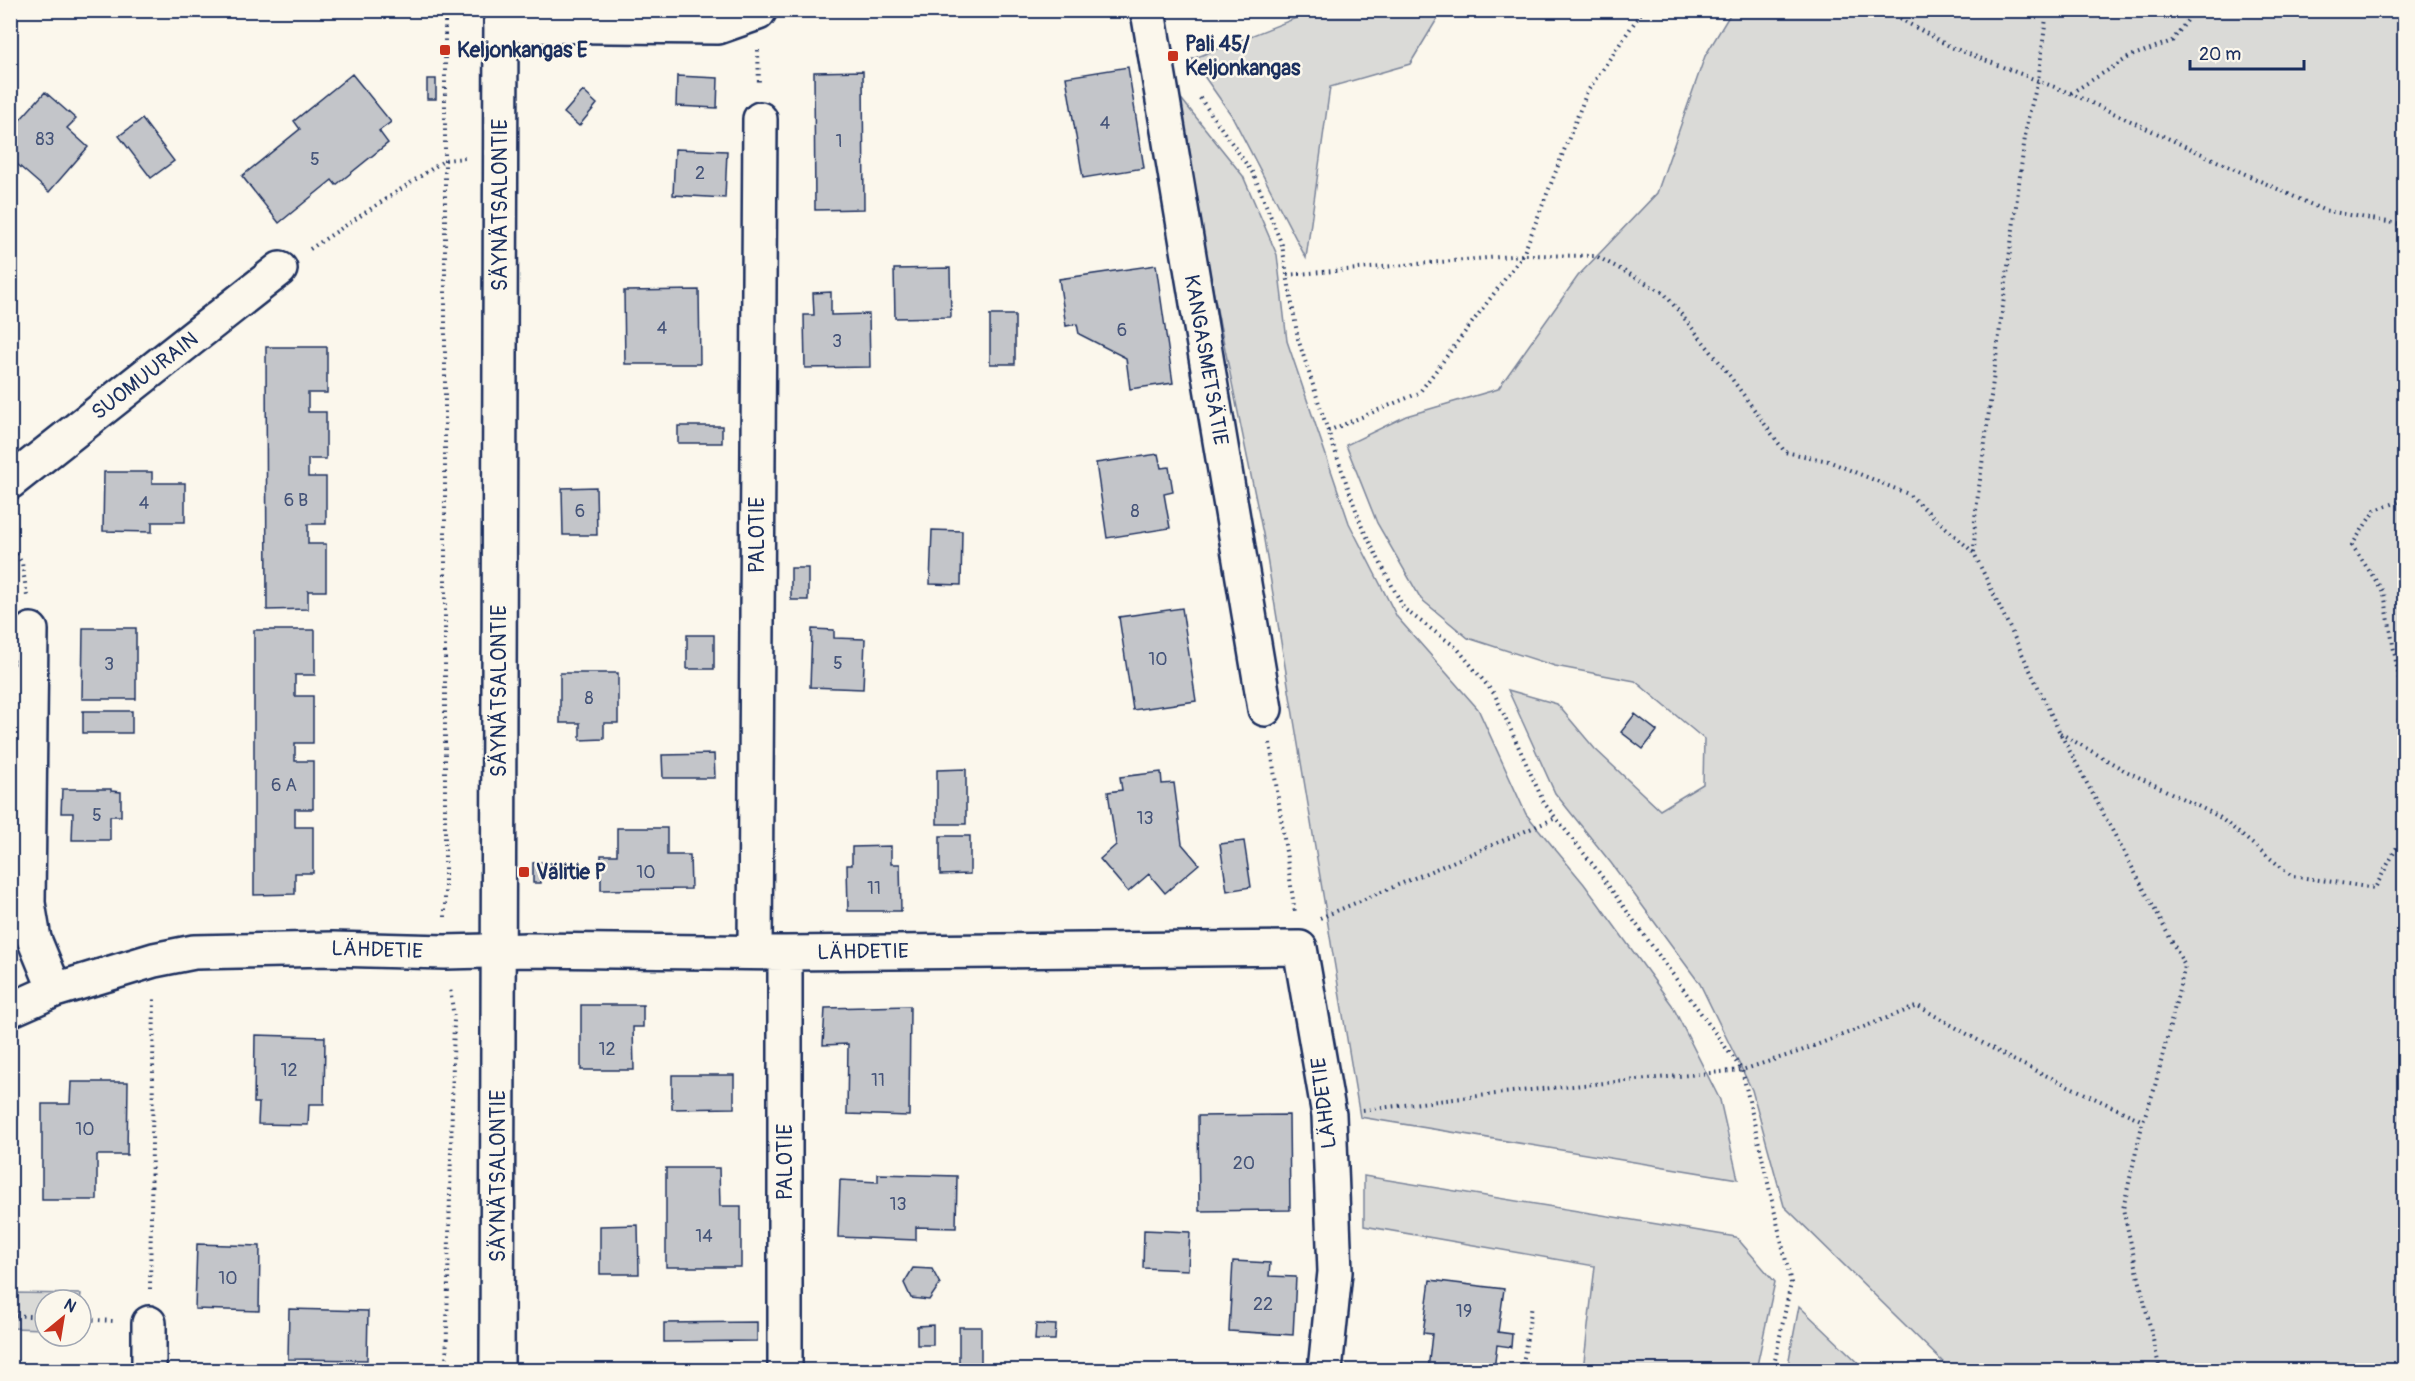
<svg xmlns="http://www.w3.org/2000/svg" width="2415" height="1381" font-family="Pangolin,sans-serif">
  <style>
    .green { fill: #dadad7; stroke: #7a849a; stroke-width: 1.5 }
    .building { fill: #c3c5c9; stroke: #1b2f5e; stroke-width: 1.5 }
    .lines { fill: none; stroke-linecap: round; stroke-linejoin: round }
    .minor-casing { stroke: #1b2f5e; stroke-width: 38 }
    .major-casing { stroke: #1b2f5e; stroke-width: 38 }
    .path { stroke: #1b2f5e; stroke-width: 4; stroke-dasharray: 1.5 4.5; stroke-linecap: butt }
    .minor { stroke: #fbf7ec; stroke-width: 33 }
    .major { stroke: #fbf7ec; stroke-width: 33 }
    .poi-dot { fill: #c8321e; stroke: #fbf7ec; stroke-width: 2 }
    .labels { text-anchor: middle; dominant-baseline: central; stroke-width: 5; stroke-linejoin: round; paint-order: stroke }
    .number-label { font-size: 18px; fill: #455479 }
    .poi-label { font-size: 21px; font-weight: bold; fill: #1b2f5e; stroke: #fbf7ec; text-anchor: start }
    .street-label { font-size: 21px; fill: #1b2f5e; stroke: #fbf7ec }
  </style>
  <rect width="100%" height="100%" fill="#fbf7ec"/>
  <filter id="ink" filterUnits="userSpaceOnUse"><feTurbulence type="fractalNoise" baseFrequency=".0167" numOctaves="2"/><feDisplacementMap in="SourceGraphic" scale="12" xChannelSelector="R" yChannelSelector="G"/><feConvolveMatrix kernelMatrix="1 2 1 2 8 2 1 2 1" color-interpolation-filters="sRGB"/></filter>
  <g filter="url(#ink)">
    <path class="green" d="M1314,11H1442L1410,64L1330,87L1306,258L1232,116L1192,59Z
      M1732,11H2404V1370H1951L1784,1206L1752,1090L1700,984L1611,863L1555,793L1508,690L1557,704L1595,749L1660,810L1703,784L1704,739L1635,681L1555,666L1468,638L1421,599L1377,523L1346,445L1406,416L1498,389L1578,276L1657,193L1705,56Z
      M1171,86L1243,176L1277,255L1287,341L1349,523L1397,617L1478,709L1526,814L1584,884L1672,1005L1720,1100L1738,1179L1360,1117L1263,534Z
      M1364,1176L1736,1237L1775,1282L1756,1370H1583L1595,1266L1364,1226Z
      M11,1293L81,1294L80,1300H45V1329L11,1328Z
      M1799,1306L1866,1370H1787Z"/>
    <path class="building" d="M1128,67L1144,168L1083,178L1066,77Z
      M863,71L864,209L815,210L814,72Z
      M352,74L391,122L379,131L388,143L336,185L332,180L279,223L242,176L300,129L294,121Z
      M677,76L718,78L717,108L676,106Z
      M427,79H436V99H427Z
      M583,91L597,104L579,126L564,113Z
      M45,92L76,119L67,128L88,147L49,192L10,158V131Z
      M142,119L174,161L151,178L119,136Z
      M675,149L727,151L725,198L673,195Z
      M1156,265L1173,383L1130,389L1126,358L1079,334L1077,324L1066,326L1059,279Z
      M950,268L951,317L895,318L894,269Z
      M699,290L700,364H625L624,291Z
      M831,292V315L869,314L870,367L805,368L804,315H814L813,293Z
      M990,315H1015V364H990Z
      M266,347H327V393H308V412H326V459H308V477H326V524H308V544H326V591H308V609L267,610Z
      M678,426H722V443H678Z
      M1158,454L1161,468L1169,467L1173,492L1164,494L1170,528L1107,538L1096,463Z
      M104,472H152V483H185V522H152V532L103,531Z
      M596,487L597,535H563L562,488Z
      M932,530L962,531L961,585L930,584Z
      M791,568H808V600H791Z
      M1182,608L1196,701L1133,710L1119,617Z
      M83,628H136V699H82Z
      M812,629L834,630V638L865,639L863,689L810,687Z
      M254,630H315V675H295V696H313V743H295V761H313V809H295V827H313V873H295V894L254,895Z
      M687,635H714V669H687Z
      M560,673H618V723H604V739L580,740V723H560Z
      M83,711H132V733H83Z
      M1635,714L1657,731L1643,749L1621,732Z
      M714,754L715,778H663L662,755Z
      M966,769V824H937V770Z
      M1161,772L1162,784L1174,783L1182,844L1199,864L1165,893L1149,874L1128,892L1100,859L1116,845L1108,792L1122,790L1120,777Z
      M62,789H111V791L121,792V816H110V840H72L73,813H61Z
      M617,828H667V855H690L691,889L601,890V855H617Z
      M940,836H970V874L940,875Z
      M1244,841L1251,887L1227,891L1220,844Z
      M891,846V864H900L901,911H848L847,865H852V847Z
      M541,862V883H533V863Z
      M581,1005H643V1027H633L634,1070H581Z
      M910,1006L909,1116L847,1114L848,1044L823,1045L825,1008Z
      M255,1035L325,1037L324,1104H309L308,1125L258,1124L259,1103H254Z
      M672,1075H734V1108L672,1109Z
      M71,1082H128L127,1155H97V1200H42V1104H70Z
      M1289,1115L1290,1210L1199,1211L1198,1116Z
      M666,1168H719L720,1206H741V1267H666Z
      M878,1174L957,1176L956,1228L916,1227V1240L838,1237L840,1180L878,1182Z
      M638,1225L639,1274H600V1226Z
      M1144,1230L1190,1232L1188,1270L1143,1268Z
      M197,1244L260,1246L259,1311L195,1309Z
      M1233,1261L1270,1263L1269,1276L1296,1277L1293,1335L1229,1331Z
      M913,1268L932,1269L940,1284L929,1300L911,1298L904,1283Z
      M1430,1280L1504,1289L1498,1332L1512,1334L1511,1347L1497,1345L1494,1370H1497H1428L1432,1334L1423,1333Z
      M289,1309L368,1311L367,1360L288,1359Z
      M757,1322V1341L664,1342V1323Z
      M1036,1324L1056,1325L1055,1340H1035Z
      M933,1325V1345H917V1326Z
      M959,1327H981V1370H959Z"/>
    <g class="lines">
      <g class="minor-casing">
        <path id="minor" d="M1146,10L1149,17L1265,709
          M501,25L718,27L758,13L760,10
          M10,482L280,269
          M31,630L28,903L34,939L55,990
          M755,951L760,119
          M10,1010L55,990L154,960L194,952L332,949L445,952L527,950L785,953L1300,948L1329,1115L1335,1272L1325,1370
          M149,1323V1370
          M785,1370V953"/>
      </g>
      <g class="major-casing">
        <path id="major" d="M497,1370L501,10"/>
      </g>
      <path class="path" d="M1884,10L1951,47L2070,93L2323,210L2404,225
        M2047,10L2038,81L2027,122L1975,518L1974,553L2060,733L2185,966L2154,1090L2143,1121L2123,1209L2160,1370
        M758,50L759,85
        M2071,93L2131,56L2172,41L2195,10
        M1200,98L1254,175L1282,245L1298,339L1328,431L1362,527L1404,609L1457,648L1495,695L1544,803L1597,870L1742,1070L1791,1283L1773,1370
        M310,249L445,160L465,158
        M1287,275L1523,255L1596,256L1664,293L1721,364L1785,452L1828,461L1908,494L1974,553
        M1328,431L1419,393L1523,255L1587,92L1643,10
        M2404,500L2375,510L2352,545L2384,593L2402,696L2398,732L2400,778L2404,798
        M10,544L22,563L27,596
        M2060,733L2124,770L2218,816L2292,876L2375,888L2404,834
        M1270,743L1295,913
        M445,917V10
        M1320,918L1556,818
        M1363,1110L1520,1091L1742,1070L1798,1052L1918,1006L2011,1059L2143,1121
        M150,1289L154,997
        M10,1315L45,1317
        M81,1319L113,1321
        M446,1370L454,1018L450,988
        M1522,1370L1532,1305"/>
      <use href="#minor" class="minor"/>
      <use href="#major" class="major"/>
    </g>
  </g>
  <g class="poi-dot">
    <rect x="439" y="44" width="12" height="12" rx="3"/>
    <rect x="1167" y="50" width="12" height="12" rx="3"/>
    <rect x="518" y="866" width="12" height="12" rx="3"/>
  </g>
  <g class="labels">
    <g class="number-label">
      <text x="1105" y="123">4</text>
      <text x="45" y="139">83</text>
      <text x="839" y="141">1</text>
      <text x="315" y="159">5</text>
      <text x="700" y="173">2</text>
      <text x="662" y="328">4</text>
      <text x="1122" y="330">6</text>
      <text x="837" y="341">3</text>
      <text x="296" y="500">6 B</text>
      <text x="144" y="503">4</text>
      <text x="580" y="511">6</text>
      <text x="1135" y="511">8</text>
      <text x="1158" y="659">10</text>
      <text x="838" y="663">5</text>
      <text x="109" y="664">3</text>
      <text x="589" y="698">8</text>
      <text x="284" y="785">6 A</text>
      <text x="97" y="815">5</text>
      <text x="1145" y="818">13</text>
      <text x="646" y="872">10</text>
      <text x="874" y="888">11</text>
      <text x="607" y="1049">12</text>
      <text x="289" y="1070">12</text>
      <text x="878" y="1080">11</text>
      <text x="85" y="1129">10</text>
      <text x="1244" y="1163">20</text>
      <text x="898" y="1204">13</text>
      <text x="704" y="1236">14</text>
      <text x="228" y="1278">10</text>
      <text x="1263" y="1304">22</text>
      <text x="1464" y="1311">19</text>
    </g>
    <g class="poi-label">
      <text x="1185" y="44">Pali 45/<tspan x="1185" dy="24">Keljonkangas</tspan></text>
      <text x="457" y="50">Keljonkangas E</text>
      <text x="536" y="872">Välitie P</text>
    </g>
    <g class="street-label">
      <text transform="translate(500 205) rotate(-90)">SÄYNÄTSALONTIE</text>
      <text transform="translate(1206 360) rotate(80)">KANGASMETSÄTIE</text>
      <text transform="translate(145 376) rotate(-38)">SUOMUURAIN</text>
      <text transform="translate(757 535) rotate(-90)">PALOTIE</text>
      <text transform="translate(499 691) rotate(-90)">SÄYNÄTSALONTIE</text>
      <text transform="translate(377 950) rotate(2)">LÄHDETIE</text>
      <text transform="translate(863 952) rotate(-1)">LÄHDETIE</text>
      <text transform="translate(1324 1103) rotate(-97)">LÄHDETIE</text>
      <text transform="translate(785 1162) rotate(-90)">PALOTIE</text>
      <text transform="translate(498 1176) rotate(-90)">SÄYNÄTSALONTIE</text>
    </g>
  </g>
  <rect width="2415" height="1381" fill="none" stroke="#fbf7ec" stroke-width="36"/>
  <rect x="18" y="18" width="2379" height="1345" fill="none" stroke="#1b2f5e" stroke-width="2" filter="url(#ink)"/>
  <g transform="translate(63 1318) rotate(30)"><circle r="28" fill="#fbf7ec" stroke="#a1a7b3" stroke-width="1.5"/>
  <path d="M0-4.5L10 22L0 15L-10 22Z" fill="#c8321e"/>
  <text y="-9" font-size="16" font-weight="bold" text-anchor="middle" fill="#1b2f5e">N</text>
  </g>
  <path d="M2190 60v9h114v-9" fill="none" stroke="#1b2f5e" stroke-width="3"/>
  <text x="2199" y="60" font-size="18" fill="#1b2f5e" stroke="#fbf7ec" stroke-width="4.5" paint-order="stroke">20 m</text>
</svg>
